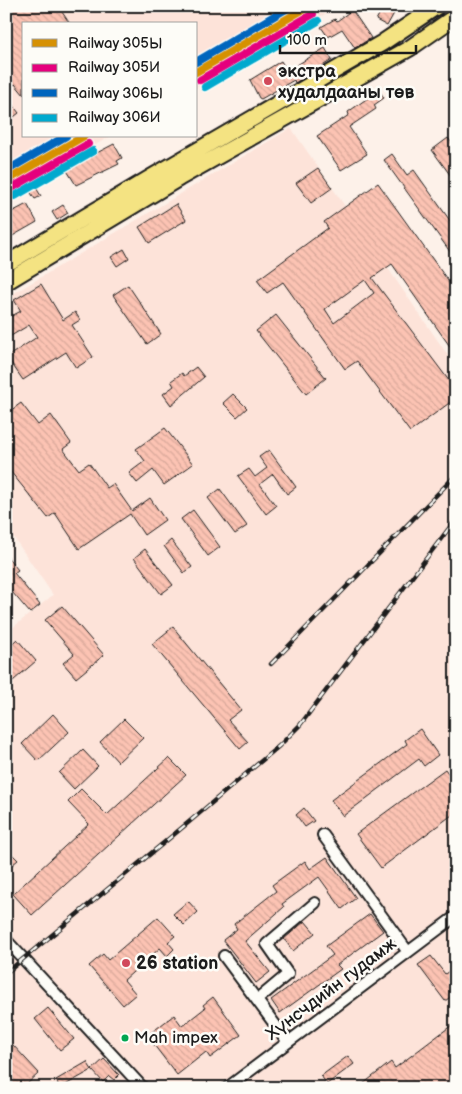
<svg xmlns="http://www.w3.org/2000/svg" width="462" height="1094" font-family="'Balsamiq Sans',sans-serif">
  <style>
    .built { fill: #fde3d9 }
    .building { fill: url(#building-back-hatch); stroke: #1c1c1c; fill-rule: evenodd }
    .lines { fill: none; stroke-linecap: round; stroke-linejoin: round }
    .minor-casing { stroke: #1c1c1c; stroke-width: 14 }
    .highway-casing { stroke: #1c1c1c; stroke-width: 19 }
    .minor { stroke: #fdfcf7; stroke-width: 10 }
    .highway { stroke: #f4e382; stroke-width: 15 }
    .rail-casing { stroke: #1c1c1c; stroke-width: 4.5 }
    .rail { stroke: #fdfcf7; stroke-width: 2.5; stroke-dasharray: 8; stroke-linecap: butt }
    .rail-1-casing { stroke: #fdfcf7; stroke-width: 11 }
    .rail-2-casing { stroke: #fdfcf7; stroke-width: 11 }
    .rail-3-casing { stroke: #fdfcf7; stroke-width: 11 }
    .rail-4-casing { stroke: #fdfcf7; stroke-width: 11 }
    .rail-1 { stroke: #d69104; stroke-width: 8 }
    .rail-2 { stroke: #e5007d; stroke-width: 8 }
    .rail-3 { stroke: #0065bd; stroke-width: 8 }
    .rail-4 { stroke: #00a9ce; stroke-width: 8 }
    .poi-dot { fill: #d1495b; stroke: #fdfcf7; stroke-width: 2 }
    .bus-dot { fill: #00a651; stroke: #fdfcf7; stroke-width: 2 }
    .labels { text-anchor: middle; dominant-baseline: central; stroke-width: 5; stroke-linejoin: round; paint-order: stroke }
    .bus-label { font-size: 17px; fill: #1c1c1c; stroke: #fdfcf7; text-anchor: start }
    .poi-label { font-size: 18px; font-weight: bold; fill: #1c1c1c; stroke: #fdfcf7; text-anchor: start }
    .street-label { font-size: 18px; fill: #1c1c1c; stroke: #fdfcf7 }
  </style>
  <defs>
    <pattern id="building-back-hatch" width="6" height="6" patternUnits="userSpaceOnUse" patternTransform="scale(1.25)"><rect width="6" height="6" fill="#fcc3b3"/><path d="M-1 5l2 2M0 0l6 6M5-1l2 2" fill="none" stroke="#d7a799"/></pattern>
  </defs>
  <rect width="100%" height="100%" fill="#fdf1e9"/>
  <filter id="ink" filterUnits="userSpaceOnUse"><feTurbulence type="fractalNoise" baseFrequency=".02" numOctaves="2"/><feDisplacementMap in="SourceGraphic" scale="10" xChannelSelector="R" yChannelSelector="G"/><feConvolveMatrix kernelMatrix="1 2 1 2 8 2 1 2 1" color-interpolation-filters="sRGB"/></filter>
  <g filter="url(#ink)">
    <path class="built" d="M6,6H339L196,88V24H24V136H111L6,196Z
      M291,128L456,367V1088H6V940L14,933L6,924V633L53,595L6,526V298Z"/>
    <path class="building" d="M14,6H58L70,24H24V95L15,84L6,90V12Z
      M384,6H398L387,26L376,20Z
      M352,10L371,38L355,48L342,29L328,37L321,27L335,19L337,21Z
      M325,48L332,60L295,83L294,80L261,99L259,98L250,80L281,61L287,71Z
      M379,90L384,98L374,105L376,109L349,127L367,154L341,170L317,136L349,115L348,112Z
      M12,104L19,113L6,123V108Z
      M448,138L456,148V183L432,150Z
      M114,144L122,158L117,161L119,164L76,185L66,169Z
      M392,154L407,175L414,170L456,229V260L384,160Z
      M318,168L332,188L311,203L296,183Z
      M378,183L456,292V355L392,264L372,278L456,390V398L410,432L357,361L345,369L283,282L267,293L257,280L328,228L324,222ZM365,280L374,293L334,323L325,309Z
      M35,186L41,196L35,199L29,190Z
      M27,204L37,222L9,238L6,232V215Z
      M176,204L186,220L149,243L139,227Z
      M63,205L68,213L57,220L52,212Z
      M124,249L129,258L117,266L111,257Z
      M41,284L63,320L75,312L80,320L72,325L93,357L76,368L66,352L23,380L7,357L37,337L29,325L6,339V319L21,311L14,300Z
      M128,285L161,334L147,344L113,295Z
      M276,315L326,378L306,394L256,331Z
      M196,367L204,377L171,405L163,394L174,386L171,381L182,373L184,376Z
      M233,394L247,408L237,417L223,403Z
      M21,403L38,425L51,415L71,443L63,449L79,470L89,463L107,488L113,484L132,511L150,498L165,520L144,535L130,514L79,549L55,513L48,518L6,466V414Z
      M165,428L193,464L164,485L153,470L137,483L129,473L145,461L136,449Z
      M269,450L296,487L287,494L273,474L260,484L276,506L266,514L238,476L249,469L255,477L267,468L259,457Z
      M220,489L247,526L235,534L208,498Z
      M193,510L220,547L208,556L181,519Z
      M171,540L192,567L184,573L164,546Z
      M145,549L173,585L161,594L134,558Z
      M6,555L18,570L14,573L40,605L30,613L6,585Z
      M62,606L104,655L76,678L63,663L74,654L45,620Z
      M173,627L241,710L228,720L248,742L240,749L152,644Z
      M17,639L36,661L6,687V649Z
      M53,714L69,732L38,761L22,744Z
      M124,719L143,738L118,762L100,742Z
      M420,729L438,755L424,766L419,759L343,816L331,800L407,744L405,740Z
      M83,750L98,766L74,789L59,773Z
      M169,758L186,775L32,915L13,894L89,824L68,802L81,789L107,815Z
      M445,769L456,784V812L381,868L356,834Z
      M304,808L314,821L305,827L296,815Z
      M6,848L18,860L6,870Z
      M327,857L356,898L342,909L319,877L282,904L284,907L245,941L270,972L256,983L223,940L237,929L234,924L276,891L272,885L305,861L310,869Z
      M188,901L198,912L184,925L173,914Z
      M370,914L383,931L337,965L341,969L280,1013L271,1000L333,955L326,946Z
      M158,917L175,936L168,942L174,949L167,956L160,948L124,980L136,994L123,1005L89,966L103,954L108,960Z
      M305,921L315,933L293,951L284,939Z
      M431,956L445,974L456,966V993L445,1001L418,965Z
      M213,997L241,1035L210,1058L206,1052L177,1075L147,1036L174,1015L182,1026L205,1008L203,1005Z
      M48,1008L74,1039L60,1050L35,1019Z
      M456,1022V1088H358L391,1062L395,1068Z
      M12,1044L39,1073L26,1085L23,1083L18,1088H6V1050Z
      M348,1056L354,1064L327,1084L321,1076Z
      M104,1059L119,1075L114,1080L109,1076L103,1082L92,1070Z
      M87,1062L92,1070L60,1088L56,1080Z"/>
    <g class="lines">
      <g class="minor-casing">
        <path id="minor" d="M323,835L408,952
          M6,940L143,1088
          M224,956L288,1042
          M257,1000L288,974L267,944L315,903
          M227,1088L456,916"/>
      </g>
      <g class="highway-casing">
        <path id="highway" d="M6,264L152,177L382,43L437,6
          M6,282L179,178L410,48L456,16"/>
      </g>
      <use href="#minor" class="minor"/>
      <use href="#highway" class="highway"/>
      <g class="rail-casing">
        <path id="rail" d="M271,664L456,475
          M6,973L189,822L279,746L300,725L456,519"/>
      </g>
      <use href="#rail" class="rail"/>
      <g class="rail-1-casing">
        <path id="rail-1" d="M196,72L309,6
          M6,181L84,136"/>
      </g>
      <g class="rail-2-casing">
        <path id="rail-2" d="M200,80L313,14
          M10,189L88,144"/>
      </g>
      <g class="rail-3-casing">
        <path id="rail-3" d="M196,62L291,6
          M6,171L66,136"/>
      </g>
      <g class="rail-4-casing">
        <path id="rail-4" d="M205,87L318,21
          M15,196L93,151"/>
      </g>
      <use href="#rail-1" class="rail-1"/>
      <use href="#rail-2" class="rail-2"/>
      <use href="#rail-3" class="rail-3"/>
      <use href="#rail-4" class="rail-4"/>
    </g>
  </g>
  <g class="poi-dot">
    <circle cx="268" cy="81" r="5"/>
    <circle cx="126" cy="963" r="5"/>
  </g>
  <circle class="bus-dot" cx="125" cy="1038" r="4.5"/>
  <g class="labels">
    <g class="bus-label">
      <text x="134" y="1038">Mah impex</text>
    </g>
    <g class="poi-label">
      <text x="278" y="71">экстра<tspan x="278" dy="21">худалдааны төв</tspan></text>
      <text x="136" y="963">26 station</text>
    </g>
    <g class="street-label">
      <text transform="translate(331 989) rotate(-37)">Хүнсчдийн гудамж</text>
    </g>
  </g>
  <rect width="462" height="1094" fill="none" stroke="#fdfcf7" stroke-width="25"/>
  <rect x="12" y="12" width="437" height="1069" fill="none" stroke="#1c1c1c" stroke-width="2" filter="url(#ink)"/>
  <rect x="22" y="22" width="175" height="115" fill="#fdfcf7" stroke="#a3a29f"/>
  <rect x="32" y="39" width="25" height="8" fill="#d69104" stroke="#a3a29f"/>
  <text x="68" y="48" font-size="15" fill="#1c1c1c">Railway 305Ы</text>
  <rect x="32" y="64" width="25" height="8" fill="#e5007d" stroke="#a3a29f"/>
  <text x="68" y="72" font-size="15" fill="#1c1c1c">Railway 305И</text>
  <rect x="32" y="89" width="25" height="8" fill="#0065bd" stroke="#a3a29f"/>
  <text x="68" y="98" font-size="15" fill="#1c1c1c">Railway 306Ы</text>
  <rect x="32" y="114" width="25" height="8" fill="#00a9ce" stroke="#a3a29f"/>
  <text x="68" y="122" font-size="15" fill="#1c1c1c">Railway 306И</text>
  <path d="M280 45v8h136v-8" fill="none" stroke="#1c1c1c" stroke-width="2.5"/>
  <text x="287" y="45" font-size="15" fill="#1c1c1c" stroke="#fdfcf7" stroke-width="4" paint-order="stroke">100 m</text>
</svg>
